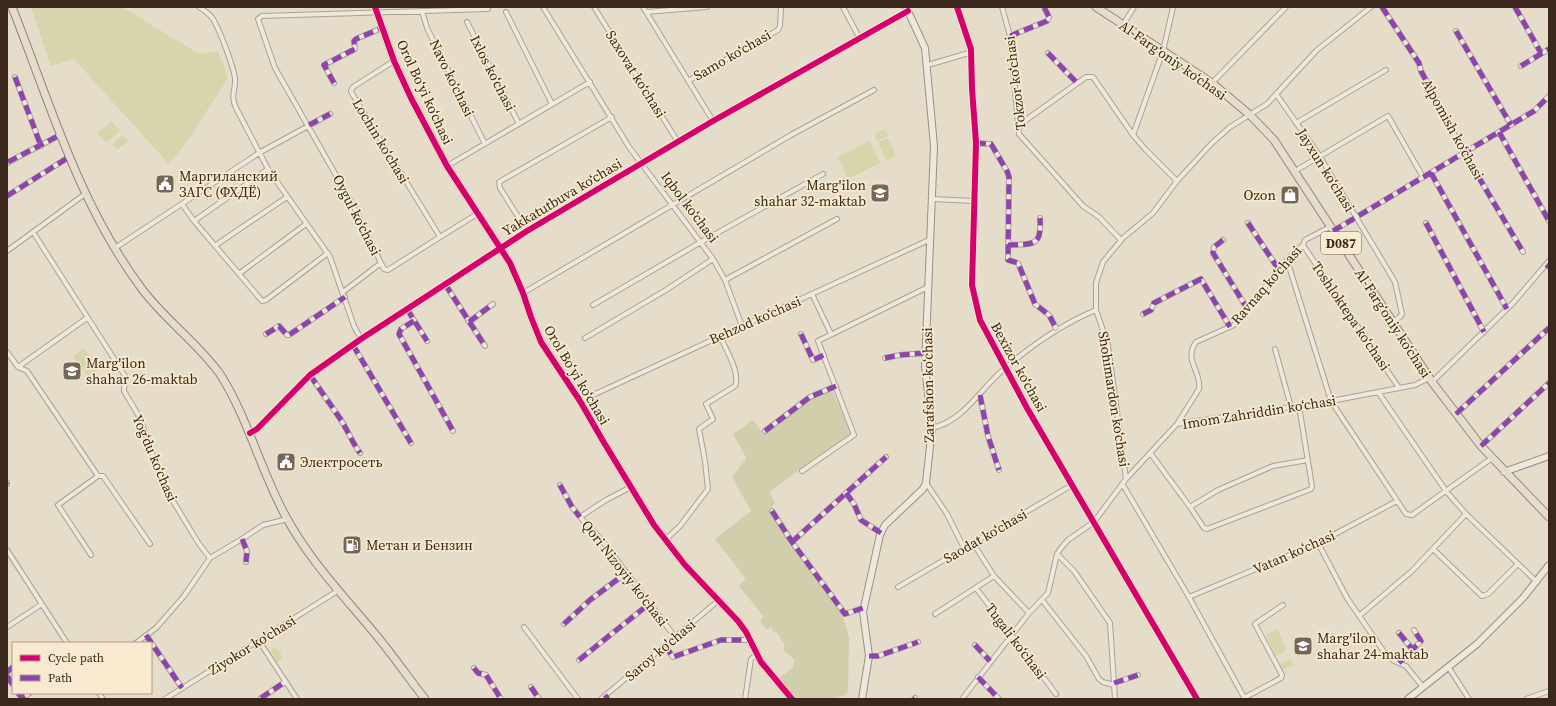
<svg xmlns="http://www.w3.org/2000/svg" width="1556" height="706" font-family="'Source Serif 4',serif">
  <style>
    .green { fill: #d7d5ab }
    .cemetery { fill: #d1cfab }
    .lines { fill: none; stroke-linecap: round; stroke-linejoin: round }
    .street-casing { stroke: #aaa194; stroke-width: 6 }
    .secondary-casing { stroke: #999084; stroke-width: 8 }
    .primary-casing { stroke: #8f867a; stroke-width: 9 }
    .street { stroke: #ede7dc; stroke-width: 4 }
    .secondary { stroke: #ede7dc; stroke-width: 6 }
    .primary { stroke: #e5dccd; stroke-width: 7 }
    .quiet { stroke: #8e44ad; stroke-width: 5; stroke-dasharray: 10 5; stroke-linecap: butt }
    .cycleway-casing { stroke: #f8eace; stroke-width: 8 }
    .cycleway { stroke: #d6006c; stroke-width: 6 }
    .labels { text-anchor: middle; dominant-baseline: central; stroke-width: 3.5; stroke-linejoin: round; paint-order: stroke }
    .shield { fill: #f8eace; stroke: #726251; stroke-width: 1 }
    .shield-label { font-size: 13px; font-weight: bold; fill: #39281b }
    .street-label { font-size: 14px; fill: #39281b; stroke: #f8eace }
    .poi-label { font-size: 14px; fill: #39281b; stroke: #f8eace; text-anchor: start }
  </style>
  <rect width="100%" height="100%" fill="#e5dcca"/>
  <path class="green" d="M31,7H122L199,54L218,51L228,78L190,137L169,164L74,59L51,66Z
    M112,121L120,131L106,143L97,133Z
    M885,129L889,136L877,141L874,134Z
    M123,135L128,141L117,150L112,144Z
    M888,138L896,156L886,161L878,142Z
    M870,141L880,163L848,179L838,157Z
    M84,348L99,369L89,377L73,356Z
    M1277,629L1287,650L1276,656L1266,635Z
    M275,647L278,651L280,650L282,653L280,654L282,658L277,662L270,651Z
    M1291,659L1294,665L1283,670L1280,664Z"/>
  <path class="cemetery" d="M832,390L851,433L769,492L775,503L772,507L842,614L849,637L848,691L846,695L831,699H796L777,679L793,668L794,659L783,650L785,646L777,632L774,633L771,627L767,630L760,621L763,616L739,586L746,579L715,539L751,511L732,477L746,459L744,453L733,434L753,420L764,434L807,401Z"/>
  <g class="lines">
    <g class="street-casing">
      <path id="street" d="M199,7C205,11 210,14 213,19C220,31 233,65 235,78C236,90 230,95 236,108L268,169L330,257L354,326L361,339
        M543,7L629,147L713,259L725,280L742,326
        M594,7L678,142
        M643,7L713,121
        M843,7L859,37
        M957,7L971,49L972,88L976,143L972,285L980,320L1027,408L1197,699
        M1002,7L1010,36L1019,134L1083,206L1099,217L1121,240
        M1382,7L1419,63L1421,71L1462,149L1523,252
        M1515,7L1541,53
        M422,11L427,28L485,144
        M506,12L552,104
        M646,12L707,7
        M467,22L519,124
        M1123,25L1134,7
        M1456,31L1511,125
        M1010,36L1047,21L1049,17L1044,7
        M1048,53L1077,83
        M394,61L353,87L351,91L353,95L440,237L477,214
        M928,65L972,52
        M1521,66L1549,49
        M15,77L41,146
        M688,81L778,30L780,26L781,7
        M334,83L324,65L355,49L354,41L356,39L382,28
        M1212,83L1286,7
        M1276,94L1319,155L1395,282L1402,314L1400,317L1392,322
        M1296,123L1386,70
        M1019,125L1086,77H1093L1133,135L1146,150L1177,181
        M1499,132L1549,221
        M1133,135L1163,51L1173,7
        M976,143L991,144L1007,171L1009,177L1008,260L1018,263L1035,304L1049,315L1057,330
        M7,163L60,135
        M447,166L590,82
        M1295,171L1388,116L1423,177
        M1431,173L1507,309
        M7,196L69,157
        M932,199L975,201
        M182,204L194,221L262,301L266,300L328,253
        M194,221L268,169
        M1248,223L1279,270
        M1426,223L1484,332
        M527,231L500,188L499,182L612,117
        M1333,231L1534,111L1549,96
        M33,232L125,376L124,391L140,418L160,476L170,496L199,544L210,558
        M1223,240L1214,247L1213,253L1248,310
        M216,245L287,197
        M1008,245C1033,244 1042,247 1040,218
        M1303,245L1399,388
        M115,248L259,153L330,114
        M7,251L85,194
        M1287,260L1331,401L1406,514L1412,515L1492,458
        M381,263L384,269L388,270L440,237
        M240,273L306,224
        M725,280L837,219
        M445,284L485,346
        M343,292L381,263L354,207L275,68L258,19L262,16L488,9
        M523,293L791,135L874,90
        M812,294L831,334
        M593,305L701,242L823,174
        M407,309L427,341
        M1143,314L1151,310L1154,303L1201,279L1230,327
        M414,321L401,329L399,334L453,431
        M469,322L493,304
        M266,334L279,326L287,335H289L345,297
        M801,334L813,360L824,355
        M585,338L666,290L713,259
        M353,345L411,443
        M1275,349L1291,407
        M7,352L18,367L27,371L98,476
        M885,358L900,355L925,353
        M18,367L87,318
        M310,375C320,390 331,405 341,420C348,431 352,442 360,453
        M1432,382L1513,303L1549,261
        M1378,392L1446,491L1466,514L1537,582
        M980,395L988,436L999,470
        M580,401L931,239
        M1456,414L1549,328
        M1177,424L1199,389C1202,372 1183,360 1196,342L1234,325L1287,260L1303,245L1305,240L1330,227
        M932,428C964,421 980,389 1004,369C1032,345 1062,324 1096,310
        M765,431L810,397L836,386
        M250,433L257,429L310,375L361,339L527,231L713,121L908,11
        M1481,446L1549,383
        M1151,454L1190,507L1218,490L1273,466L1308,460
        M802,471L854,435L818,341L928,287
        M1126,479L1108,345L1096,310V283L1103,262L1123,238L1153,213L1177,181L1212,143L1230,127L1267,104L1317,50L1371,7
        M7,483V484
        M926,483L947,514L964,548
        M560,485L572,507L580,517
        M1123,485L1189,597L1245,699
        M631,487L606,500L580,517L601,539L675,637
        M846,493L854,504L861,520L881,533
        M1190,507L1204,528L1207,529L1311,489L1312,486L1299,406
        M772,511L792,542L845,614L863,608
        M242,539L247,551L246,562
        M665,540L680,526L708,489L705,461L699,429L713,419L706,404L735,386C741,373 725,348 720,336
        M792,542L886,457
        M973,543L994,576L1029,613
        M1318,543L1347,598L1384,652L1394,661L1406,666L1423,687
        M1433,549L1482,596L1488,594L1518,564
        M7,550L67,643
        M1057,554L1074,571L1110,623L1115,699
        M91,555L58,505L98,476H103L150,544
        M898,587L1072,485
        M976,588L1056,694
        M1189,597L1318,543L1397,501
        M1042,600L1086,656L1099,679L1103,682L1114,685
        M935,614L994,576
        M1359,616L1412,571L1466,514
        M564,624L590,600L626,573
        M7,627L42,604
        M524,627L578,699
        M1399,633L1413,650
        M146,635L182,688
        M259,641L297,699
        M136,643L156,628L184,596L210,558L242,539L263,525L288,519
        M975,645L990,661
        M665,646L673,657L721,640H750
        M869,656H878L918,642
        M579,660L649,604
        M1399,663L1421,641L1414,630
        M474,668L478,673L486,675L501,699
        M1449,668L1469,699
        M7,672L13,667
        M7,676L13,685
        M978,677L999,699
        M1114,683L1138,675
        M531,687L539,699
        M18,693L22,698L30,693
        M99,693L103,699
        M261,698L285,682
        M1244,698L1281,678L1282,675L1255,624L1283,605
        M165,699L339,590
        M601,699L719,600
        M745,699L751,659L756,655
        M914,699L915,698
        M962,699L1029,613L1048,593L1057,554L1061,548L1068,540L1094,522L1126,479L1177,424L1331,401L1415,385L1429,378
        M1526,699L1549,691"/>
    </g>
    <g class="secondary-casing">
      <path id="secondary" d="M375,7L394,61L411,98L447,166L510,263L523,293L531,317L541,342L580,401L603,441L654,525L685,565L738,621L746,632L761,662L792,699
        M1504,472L1549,456
        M862,699L869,656L863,612L880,535L885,525L923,489L926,483L932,428L925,367L934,146L925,48L906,7
        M1408,699L1477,644L1523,598L1549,565"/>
    </g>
    <g class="primary-casing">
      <path id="primary" d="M12,7C50,103 79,205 142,289C165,320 198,343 220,374C248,418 260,469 285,515C307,557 341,593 371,629C390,651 407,676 425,699
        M1096,7L1212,83L1250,115L1274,140L1432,382L1481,446L1549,517"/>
    </g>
    <use href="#street" class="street"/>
    <use href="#secondary" class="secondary"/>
    <use href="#primary" class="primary"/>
    <path class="quiet" d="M1382,7L1419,63L1421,71L1462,149L1523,252
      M1515,7L1541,53
      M1456,31L1511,125
      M1010,36L1047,21L1049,17L1044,7
      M1048,53L1077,83
      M1521,66L1549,49
      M15,77L41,146
      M334,83L324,65L355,49L354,41L356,39L382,28
      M309,125L330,114
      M1499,132L1549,221
      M976,143L991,144L1007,171L1009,177L1008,260L1018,263L1035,304L1049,315L1057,330
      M8,162L60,135
      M1431,173L1507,309
      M7,196L69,157
      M1248,223L1279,270
      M1426,223L1484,332
      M1333,231L1534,111L1549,96
      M1223,240L1214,247L1213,253L1248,310
      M1008,245C1033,244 1042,247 1040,218
      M1546,265L1549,267
      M445,284L485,346
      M407,309L427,341
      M1143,314L1151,310L1154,303L1201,279L1230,327
      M414,321L401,329L399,334L453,431
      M469,322L493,304
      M266,334L279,326L287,335H289L345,297
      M801,334L813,360L824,355
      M353,345L411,443
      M885,358L900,355L925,353
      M310,375C320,390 331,405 341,420C348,431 352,442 360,453
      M980,395L988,436L999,470
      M1456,414L1549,328
      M765,431L810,397L836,386
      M1481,446L1549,383
      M7,483V484
      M560,485L572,507L580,517
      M846,493L854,504L861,520L881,533
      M772,511L792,542L845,614L863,608
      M242,539L247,551L246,562
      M792,542L886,457
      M564,624L590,600L626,573
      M1399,633L1413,650
      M146,635L182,688
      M975,645L990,661
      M665,646L673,657L721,640H750
      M869,656H878L918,642
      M579,660L649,604
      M1399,663L1421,641L1414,630
      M474,668L478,673L486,675L501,699
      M7,672L13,667
      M7,676L13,685
      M978,677L999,699
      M1114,683L1138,675
      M531,687L539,699
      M18,693L22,698L30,693
      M605,695L608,699
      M261,698L285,682
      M914,699L915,698"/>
    <g class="cycleway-casing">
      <path id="cycleway" d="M375,7L394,61L411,98L447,166L510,263L523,293L531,317L541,342L580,401L603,441L654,525L685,565L738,621L746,632L761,662L792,699
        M957,7L971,49L972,88L976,143L972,285L980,320L1027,408L1197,699
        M250,433L257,429L310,375L361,339L527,231L713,121L908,11"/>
    </g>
    <use href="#cycleway" class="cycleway"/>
  </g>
  <defs>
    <g id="civic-square" transform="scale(1)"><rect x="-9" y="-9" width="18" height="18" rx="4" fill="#756758" stroke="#f8eace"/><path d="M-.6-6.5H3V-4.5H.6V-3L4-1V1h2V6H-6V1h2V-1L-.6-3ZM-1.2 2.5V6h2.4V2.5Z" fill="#fff"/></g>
    <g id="school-square" transform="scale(1)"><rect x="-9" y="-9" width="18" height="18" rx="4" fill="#756758" stroke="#f8eace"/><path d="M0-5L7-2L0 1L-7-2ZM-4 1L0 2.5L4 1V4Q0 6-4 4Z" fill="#fff"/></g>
    <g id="shop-square" transform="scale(1)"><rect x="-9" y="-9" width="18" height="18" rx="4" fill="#756758" stroke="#f8eace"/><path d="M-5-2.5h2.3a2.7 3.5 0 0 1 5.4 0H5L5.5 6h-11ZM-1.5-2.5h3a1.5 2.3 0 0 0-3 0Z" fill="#fff"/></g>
    <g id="fuel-square" transform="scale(1)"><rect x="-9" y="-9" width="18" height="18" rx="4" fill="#756758" stroke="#f8eace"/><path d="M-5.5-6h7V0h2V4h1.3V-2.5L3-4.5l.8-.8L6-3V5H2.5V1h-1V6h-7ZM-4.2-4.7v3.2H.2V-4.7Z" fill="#fff"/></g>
  </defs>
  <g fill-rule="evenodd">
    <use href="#civic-square" x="165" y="184"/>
    <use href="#school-square" x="880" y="193"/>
    <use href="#shop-square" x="1290" y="195"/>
    <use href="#school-square" x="72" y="371"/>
    <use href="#civic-square" x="286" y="462"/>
    <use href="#fuel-square" x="352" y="545"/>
    <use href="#school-square" x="1303" y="646"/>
  </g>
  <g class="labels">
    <rect class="shield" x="1321" y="232" width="40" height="22" rx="3"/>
    <g class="shield-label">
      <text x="1341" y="243">D087</text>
    </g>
    <g class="street-label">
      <text transform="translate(732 55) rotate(-30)">Samo koʻchasi</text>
      <text transform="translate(1173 60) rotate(35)">Al-Fargʻoniy koʻchasi</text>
      <text transform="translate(493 73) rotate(63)">Ixlos koʻchasi</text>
      <text transform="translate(636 74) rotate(58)">Saxovat koʻchasi</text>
      <text transform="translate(452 78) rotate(64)">Navo koʻchasi</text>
      <text transform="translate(1015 83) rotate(-97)">Tokzor koʻchasi</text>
      <text transform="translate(425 92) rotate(65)">Orol Boʻyi koʻchasi</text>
      <text transform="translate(1453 129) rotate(61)">Alpomish koʻchasi</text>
      <text transform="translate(381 141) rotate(59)">Lochin koʻchasi</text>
      <text transform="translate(1326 170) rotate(58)">Jayxun koʻchasi</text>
      <text transform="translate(562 197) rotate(-31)">Yakkatutbuva koʻchasi</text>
      <text transform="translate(690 207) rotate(53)">Iqbol koʻchasi</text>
      <text transform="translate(357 215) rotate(63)">Oygul koʻchasi</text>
      <text transform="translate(1266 285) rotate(-49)">Ravnaq koʻchasi</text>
      <text transform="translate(1351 316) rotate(56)">Toshloktepa koʻchasi</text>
      <text transform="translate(755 320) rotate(-24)">Behzod koʻchasi</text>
      <text transform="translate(1393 323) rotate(57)">Al-Fargʻoniy koʻchasi</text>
      <text transform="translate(1019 367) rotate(61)">Bexizor koʻchasi</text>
      <text transform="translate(577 375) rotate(59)">Orol Boʻyi koʻchasi</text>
      <text transform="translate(928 385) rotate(-91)">Zarafshon koʻchasi</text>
      <text transform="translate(1114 399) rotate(81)">Shohimardon koʻchasi</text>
      <text transform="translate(1259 412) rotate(-9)">Imom Zahriddin koʻchasi</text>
      <text transform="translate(155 458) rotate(67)">Yogʻdu koʻchasi</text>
      <text transform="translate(985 536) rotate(-30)">Saodat koʻchasi</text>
      <text transform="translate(1294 552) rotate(-24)">Vatan koʻchasi</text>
      <text transform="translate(625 573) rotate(52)">Qori Nizoyiy ko'chasi</text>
      <text transform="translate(1016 641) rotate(53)">Tugali koʻchasi</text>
      <text transform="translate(252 645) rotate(-32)">Ziyokor ko'chasi</text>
      <text transform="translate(660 650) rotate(-40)">Saroy ko'chasi</text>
    </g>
    <g class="poi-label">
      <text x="179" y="176">Маргиланский<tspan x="179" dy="16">ЗАГС (ФХДЁ)</tspan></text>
      <text x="866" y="185" text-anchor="end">Marg'ilon<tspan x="866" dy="16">shahar 32-maktab</tspan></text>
      <text x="1276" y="195" text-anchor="end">Ozon</text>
      <text x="86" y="363">Marg'ilon<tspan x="86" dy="16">shahar 26-maktab</tspan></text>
      <text x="300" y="462">Электросеть</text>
      <text x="366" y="545">Метан и Бензин</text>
      <text x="1317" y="638">Marg'ilon<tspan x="1317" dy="16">shahar 24-maktab</tspan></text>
    </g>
  </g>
  <rect width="1556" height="706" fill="none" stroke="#39281b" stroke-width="16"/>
  <rect x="12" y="642" width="140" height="52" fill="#f8eace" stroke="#ac9c86"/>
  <rect x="20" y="655" width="20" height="6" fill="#d6006c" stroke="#ac9c86"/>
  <text x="48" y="662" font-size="12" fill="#39281b">Cycle path</text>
  <rect x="20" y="675" width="20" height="6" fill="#8e44ad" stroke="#ac9c86"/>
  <text x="48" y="682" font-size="12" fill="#39281b">Path</text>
</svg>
